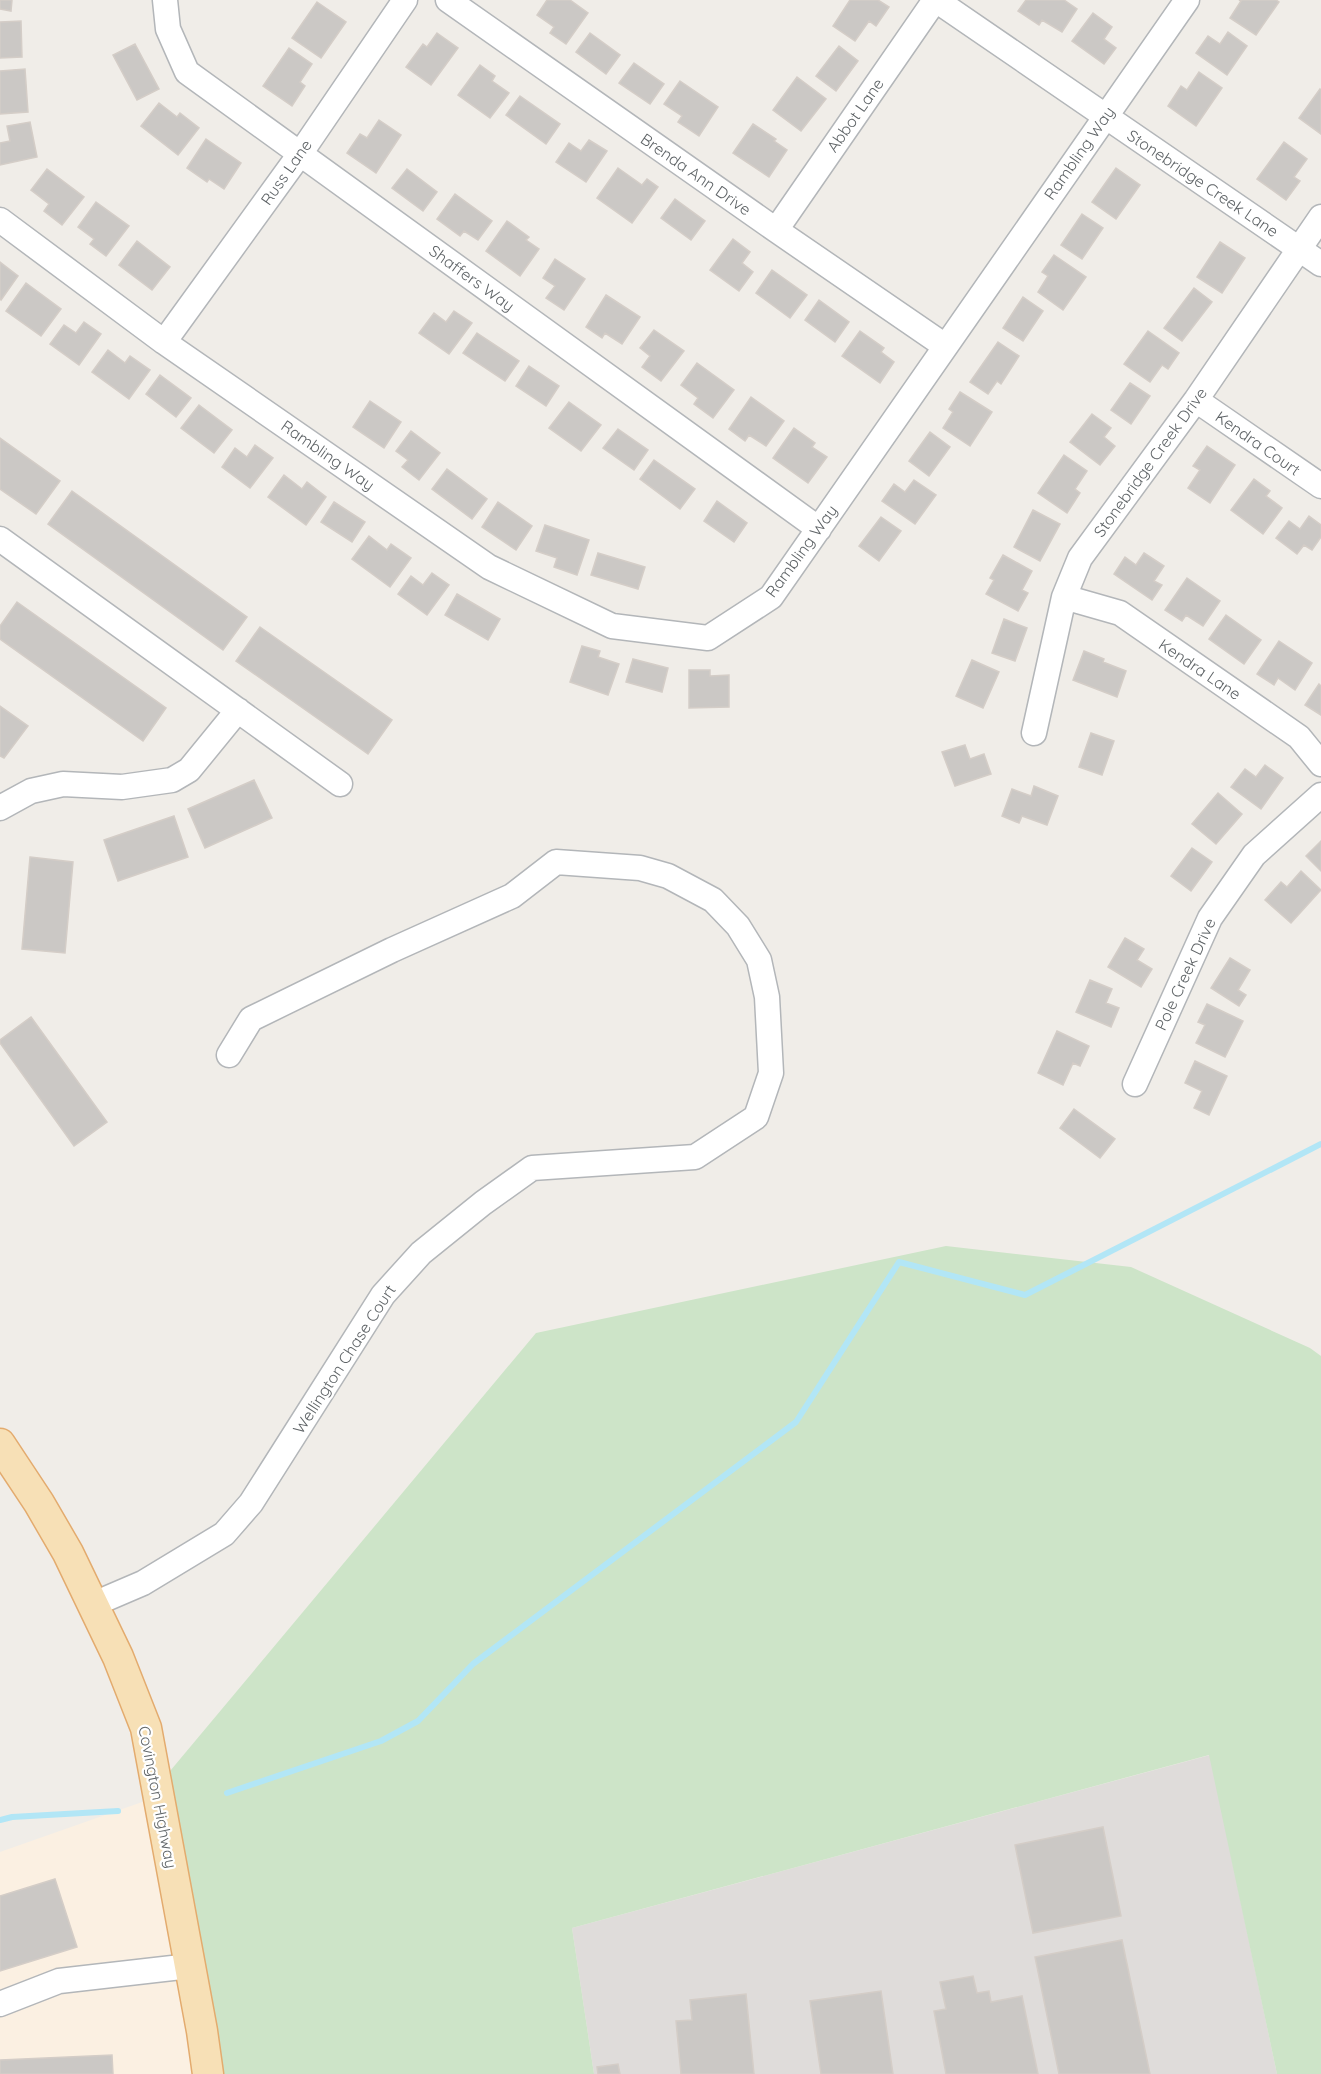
<svg xmlns="http://www.w3.org/2000/svg" width="1321" height="2074" font-family="Quicksand,sans-serif">
  <style>
    .commercial { fill: #fbf0e2 }
    .industrial { fill: #dfdcda }
    .green { fill: #cde4c8 }
    .lines { fill: none; stroke-linecap: round; stroke-linejoin: round }
    .stream { stroke: #b2e6f6; stroke-width: 6 }
    .building { fill: #cbc8c5; stroke: #d4cdc7; stroke-width: 1.5 }
    .minor-casing { stroke: #b3b6b9; stroke-width: 27 }
    .major-casing { stroke: #e3ab6e; stroke-width: 33 }
    .minor { stroke: #fff; stroke-width: 24 }
    .major { stroke: #f7e0b6; stroke-width: 30 }
    .labels { text-anchor: middle; dominant-baseline: central; stroke-width: 4.5; stroke-linejoin: round; paint-order: stroke }
    .street-label { font-size: 16px; fill: #5f6467; stroke: #fff }
  </style>
  <rect width="100%" height="100%" fill="#f0ede8"/>
  <path class="commercial" d="M145,1801L206,2074H0V1852Z"/>
  <path class="industrial" d="M1210,1755L1277,2074H594L572,1928Z"/>
  <path class="green" d="M946,1246L1131,1267L1310,1348L1321,1356V2074H1277L1209,1755L572,1928L594,2074H206L145,1801L536,1333Z"/>
  <g class="lines">
    <path class="stream" d="M227,1793L381,1741L418,1721L473,1664L796,1422L899,1262L1025,1295L1321,1144
      M0,1820L12,1817L118,1811"/>
  </g>
  <path class="building" d="M0,0H12L11,11L0,9Z
    M547,0H570L588,13L566,44L550,33L554,27L537,15Z
    M850,0H878L889,7L876,26L869,21L855,41L833,26Z
    M1026,0H1064L1077,9L1062,32L1042,20L1039,25L1018,11Z
    M1239,0H1276L1279,2L1256,35L1230,18L1241,1Z
    M317,2L346,22L321,58L292,38Z
    M1093,13L1112,27L1104,39L1116,48L1104,64L1072,41Z
    M21,21L22,57L0,58V22Z
    M1228,32L1247,46L1227,75L1196,53L1208,36L1220,44Z
    M437,33L458,48L431,85L406,67L423,44L427,47Z
    M590,33L620,55L606,74L576,52Z
    M135,44L159,89L137,100L113,55Z
    M839,46L858,61L836,91L816,76Z
    M289,48L312,64L300,82L305,86L292,106L263,86Z
    M634,63L664,84L650,104L619,83Z
    M480,65L495,76L492,81L509,93L490,118L458,95Z
    M25,69L28,112L0,114V71Z
    M1199,72L1222,88L1196,126L1168,106L1181,86L1187,90Z
    M797,77L826,99L801,131L773,110Z
    M680,81L718,107L699,136L678,122L682,116L664,104Z
    M1320,89L1321,90V134L1299,118Z
    M520,96L560,124L546,144L506,115Z
    M159,103L177,117L180,113L199,128L178,155L141,126Z
    M379,120L401,135L376,173L347,153L360,134L367,138Z
    M30,122L37,157L0,165V143L10,141L7,126Z
    M753,124L776,139L774,141L787,150L769,177L733,153Z
    M206,139L241,163L224,189L209,179L207,182L187,168Z
    M589,140L607,151L586,182L556,162L569,143L581,151Z
    M1284,142L1307,159L1294,177L1300,181L1286,200L1257,179Z
    M618,168L642,185L647,179L658,187L632,223L597,198Z
    M1116,168L1140,185L1116,219L1092,202Z
    M47,169L84,197L62,225L44,211L49,204L31,190Z
    M407,169L437,192L423,211L392,188Z
    M455,194L492,221L478,240L464,231L460,236L437,219Z
    M675,199L705,221L691,240L661,218Z
    M96,202L129,226L106,256L90,244L94,239L78,227Z
    M1082,214L1103,228L1082,259L1061,245Z
    M507,221L529,237L526,240L539,249L520,276L486,251Z
    M733,239L750,252L742,263L753,272L739,291L710,270Z
    M137,241L170,267L152,290L119,265Z
    M1220,242L1245,258L1222,293L1197,277Z
    M1054,255L1086,277L1063,310L1038,292L1048,276L1042,272Z
    M555,259L585,279L564,310L546,298L555,286L543,278Z
    M0,262L18,276L1,300L0,299Z
    M772,270L807,295L790,318L756,293Z
    M26,283L61,309L41,336L6,311Z
    M1194,288L1212,302L1182,341L1164,328Z
    M606,295L640,317L622,344L605,333L602,338L586,327Z
    M1023,297L1043,311L1023,341L1003,328Z
    M819,300L849,322L835,342L805,320Z
    M454,311L472,323L449,354L419,333L434,313L446,322Z
    M84,322L101,334L79,365L50,344L64,325L76,333Z
    M654,330L684,351L661,381L642,367L650,356L640,348Z
    M860,331L884,348L881,352L894,362L880,383L842,356Z
    M1148,331L1179,353L1168,369L1162,365L1150,382L1124,364Z
    M477,333L519,361L505,381L463,353Z
    M998,342L1019,356L1001,384L997,381L988,394L970,382Z
    M108,350L125,363L130,356L150,370L129,399L92,372Z
    M697,363L734,390L713,418L694,404L698,398L681,385Z
    M529,366L559,386L546,406L516,386Z
    M160,375L191,398L176,417L146,394Z
    M1130,383L1150,396L1131,424L1111,410Z
    M960,392L992,412L970,446L943,428L953,412L949,409Z
    M751,397L784,421L766,446L749,435L745,441L729,429Z
    M370,401L401,422L384,448L353,427Z
    M569,402L601,425L581,451L549,428Z
    M199,405L232,430L214,453L181,428Z
    M1092,414L1111,428L1104,437L1115,446L1100,465L1070,442Z
    M794,428L815,443L812,447L827,457L808,483L773,458Z
    M618,429L648,450L634,470L603,448Z
    M411,431L440,453L419,480L402,467L408,460L396,451Z
    M930,432L950,447L929,476L909,461Z
    M0,438L60,481L36,514L0,489Z
    M255,445L273,458L250,488L222,467L235,448L247,457Z
    M1207,446L1235,465L1210,503L1188,488L1200,470L1193,466Z
    M1064,455L1087,471L1075,489L1080,493L1067,513L1038,493Z
    M654,460L695,489L680,509L640,479Z
    M447,469L487,499L472,519L432,489Z
    M284,475L302,489L307,482L326,497L306,525L268,497Z
    M1254,479L1270,491L1266,496L1282,508L1263,534L1231,510Z
    M914,480L936,495L915,524L882,501L894,484L905,492Z
    M72,491L247,617L223,650L48,524Z
    M717,501L747,523L734,542L704,521Z
    M334,502L365,522L352,542L321,522Z
    M498,502L532,526L516,550L482,527Z
    M1033,510L1060,524L1040,561L1014,547Z
    M1309,516L1321,525V537L1312,550L1304,545L1297,554L1276,538L1289,521L1300,529Z
    M881,517L901,531L879,561L859,546Z
    M545,525L589,540L577,575L554,567L557,558L536,551Z
    M369,536L387,550L391,544L411,558L390,587L352,559Z
    M598,553L645,567L638,589L591,575Z
    M1144,553L1164,566L1154,581L1162,585L1152,600L1114,574L1125,557L1136,565Z
    M1003,555L1032,571L1022,590L1028,593L1018,611L986,594L994,580L990,578Z
    M432,573L449,585L427,615L398,594L411,576L423,585Z
    M1187,578L1220,601L1203,626L1186,615L1182,621L1165,610Z
    M457,594L500,619L488,640L445,615Z
    M17,602L166,708L143,741L0,639V626Z
    M1226,615L1261,640L1244,664L1209,639Z
    M1004,619L1027,628L1015,661L992,653Z
    M260,627L392,720L368,754L236,661Z
    M1279,641L1312,663L1295,690L1278,678L1274,685L1257,674Z
    M582,646L600,651L598,657L619,664L608,695L570,682Z
    M1084,651L1104,659L1103,662L1126,671L1117,697L1073,680Z
    M633,659L668,668L662,692L626,682Z
    M972,660L999,672L983,708L956,696Z
    M689,670H710V676L729,675V707L689,708Z
    M1319,684L1321,686V715L1305,705Z
    M0,706L28,726L4,758L0,756Z
    M1091,733L1114,741L1102,775L1079,767Z
    M965,745L970,759L984,754L991,774L955,786L942,752Z
    M1265,765L1283,778L1261,809L1231,787L1245,769L1256,777Z
    M254,780L272,818L205,848L188,809Z
    M1034,786L1058,796L1047,825L1022,816L1019,823L1002,816L1012,789L1031,796Z
    M1218,793L1242,814L1216,844L1192,824Z
    M174,816L188,857L118,881L104,840Z
    M1321,841V871L1306,856Z
    M1192,848L1212,862L1191,891L1171,876Z
    M30,857L73,862L65,953L22,949Z
    M1301,871L1321,890L1291,923L1265,900L1281,882L1287,887Z
    M1125,938L1144,949L1137,960L1152,969L1141,987L1108,967Z
    M1230,958L1250,970L1238,990L1246,995L1239,1006L1211,988Z
    M1090,980L1112,989L1106,1003L1119,1008L1111,1027L1076,1012Z
    M1207,1004L1243,1021L1225,1057L1196,1043L1205,1025L1198,1022Z
    M31,1017L107,1122L74,1146L0,1043V1040Z
    M1057,1031L1089,1046L1080,1066L1073,1063L1063,1085L1038,1073Z
    M1195,1061L1227,1076L1209,1115L1194,1108L1202,1091L1185,1083Z
    M1074,1109L1115,1139L1100,1158L1060,1128Z
    M1103,1827L1121,1916L1033,1933L1015,1845Z
    M55,1879L77,1947L0,1971V1896Z
    M1122,1940L1150,2074H1059L1035,1957Z
    M973,1976L977,1993L989,1991L991,2002L1022,1996L1038,2074H946L934,2011L946,2009L940,1982Z
    M881,1991L893,2074H821L810,2001Z
    M746,1994L754,2074H681L676,2021L692,2020L690,2000Z
    M112,2055L113,2074H0V2060Z
    M618,2064L620,2074H598L597,2067Z"/>
  <g class="lines">
    <g class="minor-casing">
      <path id="minor" d="M165,0L168,29L187,72L819,529
        M448,0L776,230L945,346
        M936,0L1321,264
        M0,220L164,342L489,567L612,626L708,638L771,597L1187,0
        M776,230L935,0
        M164,342L300,154L405,0
        M1196,400L1321,486
        M0,539L340,784
        M1064,597L1120,613L1299,737L1321,764
        M1034,733L1064,597L1080,558L1196,400L1321,217
        M0,808L31,791L63,784L122,787L172,780L189,770L238,710
        M1135,1084L1210,918L1254,855L1321,795
        M94,1604L143,1583L224,1534L251,1503L383,1295L421,1253L483,1203L532,1168L695,1157L756,1117L771,1073L767,997L759,960L738,926L713,900L668,876L640,868L556,862L512,896L392,950L251,1019L229,1055
        M0,2004L59,1981L190,1966"/>
    </g>
    <g class="major-casing">
      <path id="major" d="M0,1444L39,1503L68,1553L118,1657L146,1728L202,2031L208,2074"/>
    </g>
    <use href="#minor" class="minor"/>
    <use href="#major" class="major"/>
  </g>
  <g class="labels">
    <g class="street-label">
      <text transform="translate(855 115) rotate(-55)">Abbot Lane</text>
      <text transform="translate(1079 153) rotate(-55)">Rambling Way</text>
      <text transform="translate(286 172) rotate(-55)">Russ Lane</text>
      <text transform="translate(696 174) rotate(35)">Brenda Ann Drive</text>
      <text transform="translate(1203 183) rotate(34)">Stonebridge Creek Lane</text>
      <text transform="translate(472 278) rotate(36)">Shaffers Way</text>
      <text transform="translate(1258 443) rotate(35)">Kendra Court</text>
      <text transform="translate(328 455) rotate(35)">Rambling Way</text>
      <text transform="translate(1150 462) rotate(-54)">Stonebridge Creek Drive</text>
      <text transform="translate(801 551) rotate(-54)">Rambling Way</text>
      <text transform="translate(1200 669) rotate(34)">Kendra Lane</text>
      <text transform="translate(1185 974) rotate(-65)">Pole Creek Drive</text>
      <text transform="translate(344 1359) rotate(-57)">Wellington Chase Court</text>
      <text transform="translate(158 1797) rotate(79)">Covington Highway</text>
    </g>
  </g>
</svg>
